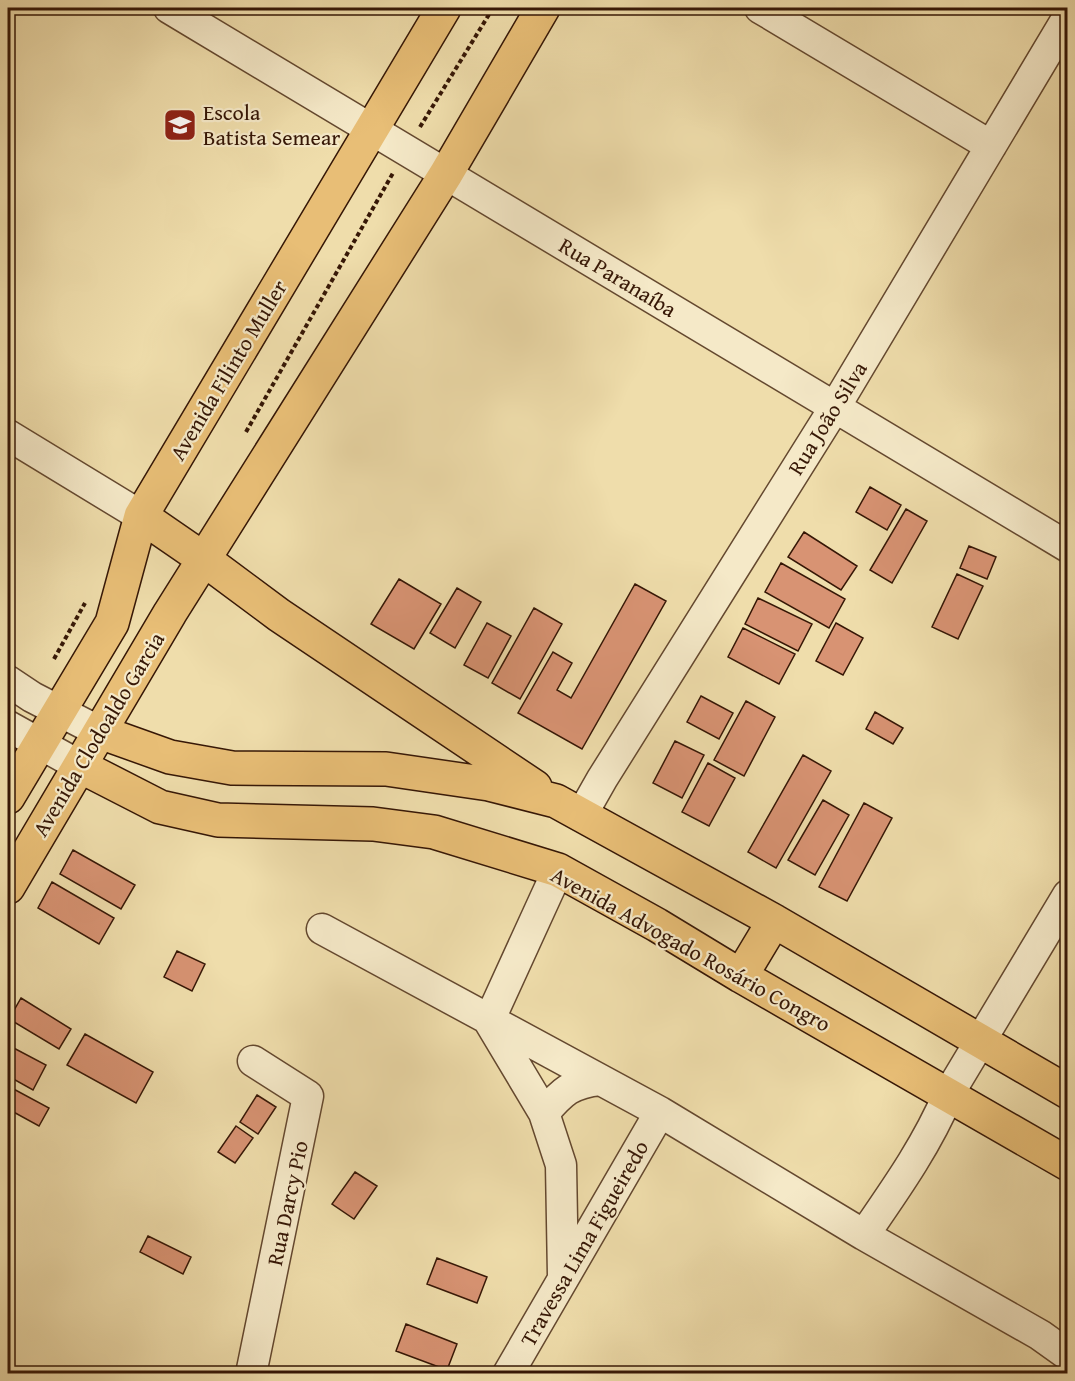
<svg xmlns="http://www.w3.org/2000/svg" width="1075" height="1381" font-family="'Gentium Book Plus',serif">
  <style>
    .building { fill: #d89373; stroke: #361706; stroke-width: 1.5 }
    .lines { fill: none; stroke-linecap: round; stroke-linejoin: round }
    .minor-casing { stroke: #64482f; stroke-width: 33 }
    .major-casing { stroke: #361706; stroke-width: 36 }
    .path { stroke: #361706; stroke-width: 4; stroke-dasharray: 4.5 3; stroke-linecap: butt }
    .minor { stroke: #f5e9c8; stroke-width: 30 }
    .major { stroke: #e8be76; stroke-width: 33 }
    .labels { text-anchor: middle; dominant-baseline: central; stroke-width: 4.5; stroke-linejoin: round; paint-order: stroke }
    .poi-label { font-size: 22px; fill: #361706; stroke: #f5e9c8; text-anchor: start }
    .street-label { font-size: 22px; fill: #361706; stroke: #f5e9c8 }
  </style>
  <rect width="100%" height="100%" fill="#efddab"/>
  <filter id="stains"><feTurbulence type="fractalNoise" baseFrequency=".00333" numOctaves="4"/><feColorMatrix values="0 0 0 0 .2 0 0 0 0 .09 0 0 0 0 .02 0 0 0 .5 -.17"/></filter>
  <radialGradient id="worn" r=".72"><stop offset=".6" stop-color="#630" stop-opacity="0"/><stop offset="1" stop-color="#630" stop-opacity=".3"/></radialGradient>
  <path class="building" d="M870,487L901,505L887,530L856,512Z
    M906,509L927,521L892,583L870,570Z
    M804,532L857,566L841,590L788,557Z
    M969,546L996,557L987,579L960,568Z
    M781,563L845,599L829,628L765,592Z
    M957,574L983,586L958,639L932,627Z
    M399,579L441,604L414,649L371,624Z
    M635,584L666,601L582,749L518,713L553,652L572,663L557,690L571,698Z
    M457,588L481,602L455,648L430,633Z
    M758,598L812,624L798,651L745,624Z
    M534,608L562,624L520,699L492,683Z
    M487,623L511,636L488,678L464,665Z
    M836,623L863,638L843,675L816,661Z
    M743,628L795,654L779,684L728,657Z
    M701,696L733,713L719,739L687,722Z
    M746,701L775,717L744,776L714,760Z
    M875,712L903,728L893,744L866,729Z
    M675,741L704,755L682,798L653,783Z
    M803,755L831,771L776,868L748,852Z
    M708,763L735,778L709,826L682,812Z
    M823,800L849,815L815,875L788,860Z
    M864,803L892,818L847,901L819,887Z
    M73,850L135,885L121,909L60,874Z
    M52,882L114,918L99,944L38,908Z
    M177,951L205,964L192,991L164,977Z
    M21,998L71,1029L59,1049L9,1019Z
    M85,1034L153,1072L136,1103L67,1065Z
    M8,1045L46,1065L33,1090L8,1076Z
    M8,1086L49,1108L39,1126L8,1109Z
    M257,1095L276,1107L258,1134L240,1122Z
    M236,1126L253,1138L235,1163L218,1152Z
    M355,1172L377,1186L354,1219L332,1204Z
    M148,1236L191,1257L183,1274L140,1252Z
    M437,1258L487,1277L477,1303L427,1284Z
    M406,1324L457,1344L447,1370L396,1351Z"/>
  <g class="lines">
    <g class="minor-casing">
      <path id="minor" d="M169,8L1068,547
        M760,8L991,146
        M8,435L141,516
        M8,681L32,697L100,732
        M8,726L80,766
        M581,816L602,779L835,407L1068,17
        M322,929L660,1112L864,1235L1040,1335L1068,1355
        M489,1021L544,1113L561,1165L563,1276
        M489,1021L558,870
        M544,1113C562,1092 571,1083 600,1080
        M864,1235C895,1190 927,1145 948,1095L1068,895
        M251,1374L308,1096L253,1061
        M508,1374L660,1112"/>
    </g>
    <g class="major-casing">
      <path id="major" d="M141,516L205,560L279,615L535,787
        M100,732L170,757L232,768L386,769L489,784L556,801L774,921L1068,1092
        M80,766L160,807L218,820L373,824L434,832L558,870L657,925L741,976L1068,1164
        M8,797L112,623L141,516L444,8
        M8,887L170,613L446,174L543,8
        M741,976L774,921"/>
    </g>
    <path class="path" d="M420,127L493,8
      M246,432L393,173
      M54,659L85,603"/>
    <use href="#minor" class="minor"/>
    <use href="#major" class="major"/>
  </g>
  <defs>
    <g id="school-square" transform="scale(1.725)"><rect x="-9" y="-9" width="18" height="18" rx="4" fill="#8f2418" stroke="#f5e9c8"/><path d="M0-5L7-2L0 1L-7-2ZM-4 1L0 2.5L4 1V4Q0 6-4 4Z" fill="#fff"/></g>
  </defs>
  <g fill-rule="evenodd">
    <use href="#school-square" x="180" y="125"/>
  </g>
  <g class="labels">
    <g class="poi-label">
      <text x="203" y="112">Escola<tspan x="203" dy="25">Batista Semear</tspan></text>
    </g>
    <g class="street-label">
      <text transform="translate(618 277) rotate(31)">Rua Paranaíba</text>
      <text transform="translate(228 370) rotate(-59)">Avenida Filinto Muller</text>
      <text transform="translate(827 418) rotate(-58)">Rua João Silva</text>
      <text transform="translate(98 734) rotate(-59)">Avenida Clodoaldo Garcia</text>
      <text transform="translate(691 949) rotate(29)">Avenida Advogado Rosário Congro</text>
      <text transform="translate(287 1203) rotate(-78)">Rua Darcy Pio</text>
      <text transform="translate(584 1243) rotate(-60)">Travessa Lima Figueiredo</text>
    </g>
  </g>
  <rect width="1075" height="1381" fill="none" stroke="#efddab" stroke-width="30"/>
  <rect x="9" y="9" width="1057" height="1363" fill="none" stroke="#361706" stroke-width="3"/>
  <rect x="15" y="15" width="1045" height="1351" fill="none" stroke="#361706" stroke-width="1.5"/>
  <rect width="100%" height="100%" filter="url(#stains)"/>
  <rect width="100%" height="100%" fill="url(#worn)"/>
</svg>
